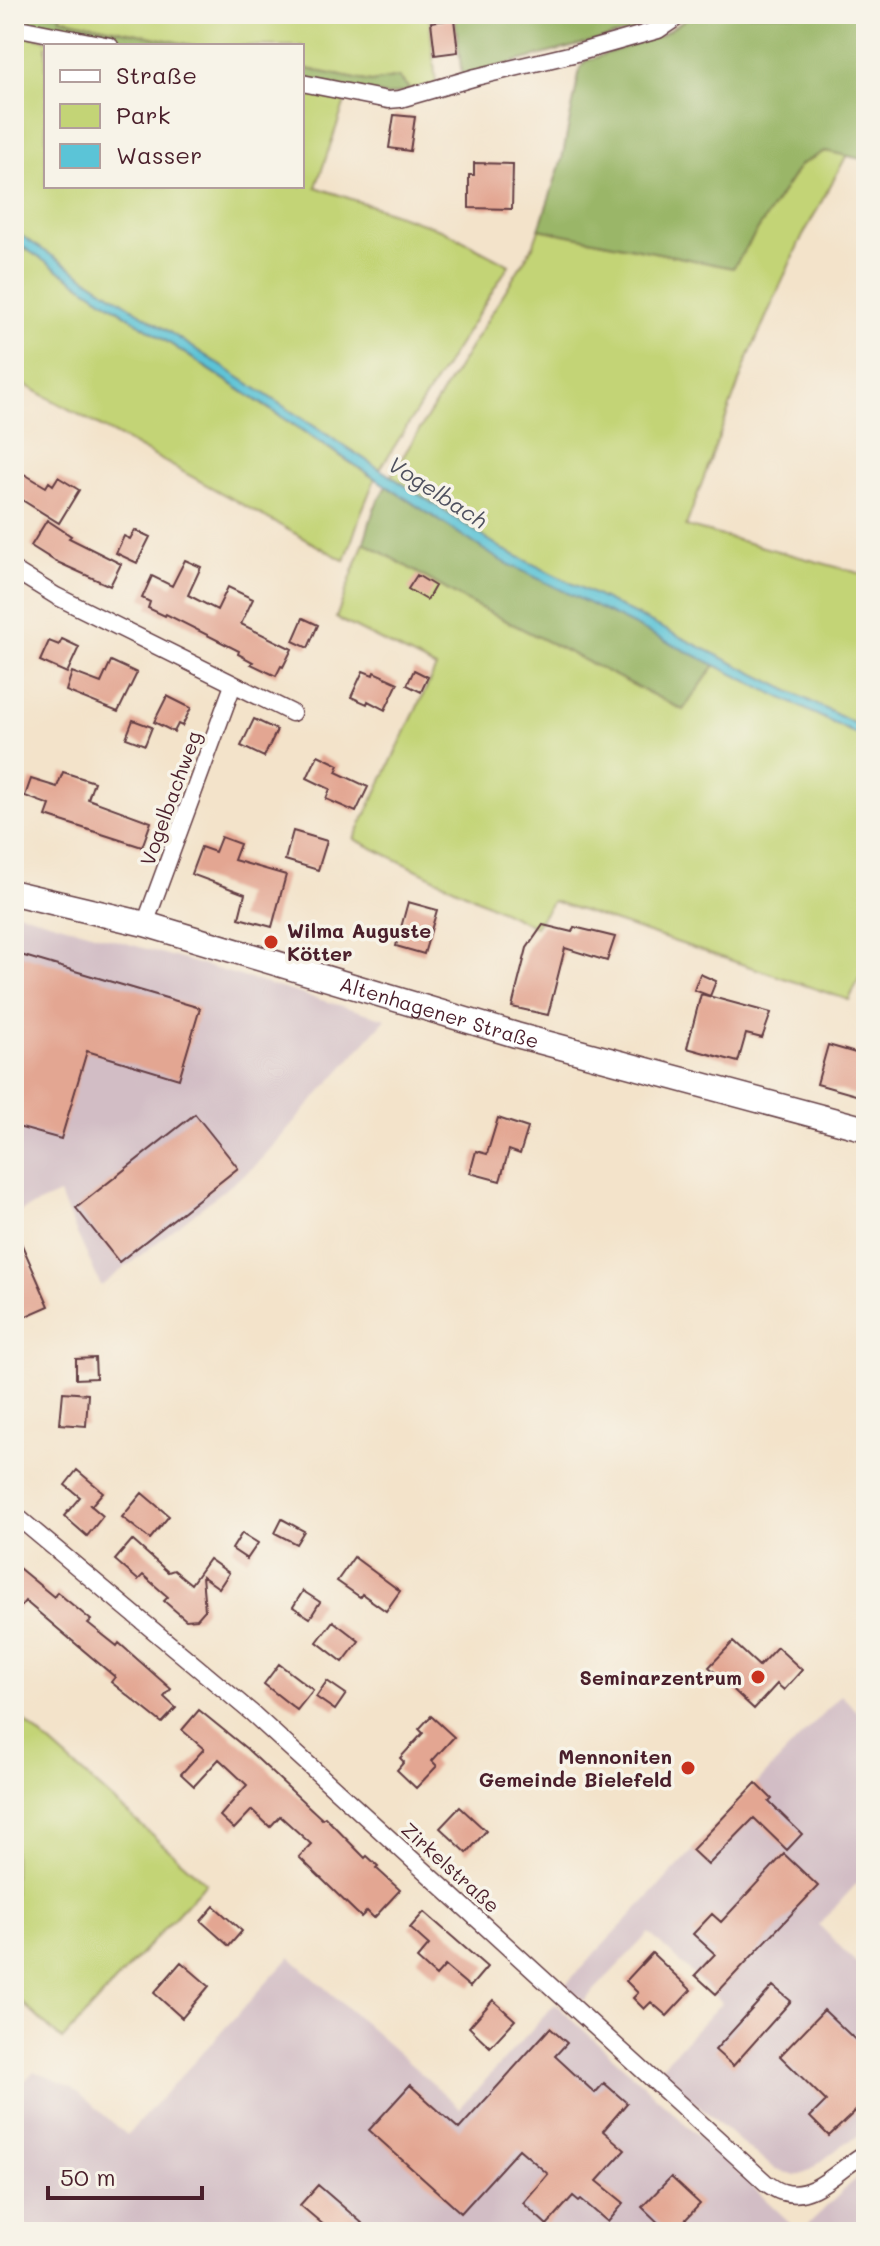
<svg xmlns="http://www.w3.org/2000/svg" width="880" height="2246" font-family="Mali,sans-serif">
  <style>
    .industrial { fill: #d2bdc5 }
    .green { fill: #c3d476; stroke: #867a50; stroke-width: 2 }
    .forest { fill: #9ab667; stroke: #726a49; stroke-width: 2 }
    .water { fill: #5bc4d7; stroke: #527281; stroke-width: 2 }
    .building { fill: #e3a692 }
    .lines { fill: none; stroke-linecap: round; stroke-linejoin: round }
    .minor-casing { stroke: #633c43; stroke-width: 19 }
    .secondary-casing { stroke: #633c43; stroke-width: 27 }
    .minor { stroke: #fff; stroke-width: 16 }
    .secondary { stroke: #fff; stroke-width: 24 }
    .poi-dot { fill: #c8321e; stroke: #f7f3e8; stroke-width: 3 }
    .labels { text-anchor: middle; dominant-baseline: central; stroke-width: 7; stroke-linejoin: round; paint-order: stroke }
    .street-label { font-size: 20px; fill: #4a1f2b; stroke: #f7f3e8 }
    .poi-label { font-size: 20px; font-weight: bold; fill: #4a1f2b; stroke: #f7f3e8; text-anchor: end }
    .water-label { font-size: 22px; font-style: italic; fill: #4f515f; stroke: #f7f3e8 }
  </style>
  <rect width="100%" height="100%" fill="#f7f3e8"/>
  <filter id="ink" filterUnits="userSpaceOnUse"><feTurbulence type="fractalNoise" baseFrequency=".0125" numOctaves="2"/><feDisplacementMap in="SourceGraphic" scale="16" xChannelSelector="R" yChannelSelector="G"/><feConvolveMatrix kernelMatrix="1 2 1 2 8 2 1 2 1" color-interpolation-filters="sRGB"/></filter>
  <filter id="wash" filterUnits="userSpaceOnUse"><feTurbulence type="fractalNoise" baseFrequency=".006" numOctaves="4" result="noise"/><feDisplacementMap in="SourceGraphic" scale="32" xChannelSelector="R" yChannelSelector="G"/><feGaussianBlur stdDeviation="1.8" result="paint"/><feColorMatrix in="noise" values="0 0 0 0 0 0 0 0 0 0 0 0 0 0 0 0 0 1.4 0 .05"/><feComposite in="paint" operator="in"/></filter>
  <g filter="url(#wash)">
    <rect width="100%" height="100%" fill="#f3e3ca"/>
    <path class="industrial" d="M14,911L223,971L386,1019L255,1166L101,1286L59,1194L14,1214Z
      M841,1695L866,1720V1873L819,1925L866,1973V2133L845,2143L810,2170L795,2176L776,2169L752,2152L658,2070L722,2002L649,1933L584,2001L565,1985Z
      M290,1957L460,2108L555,2004L644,2085L800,2232H475L472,2229L468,2232H34L14,2214V2092L34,2071L72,2087L127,2135Z
      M866,2169V2232H800Z"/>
    <path class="green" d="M62,14H429L436,84L410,90L399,77L371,82L302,68V46H196L59,18Z
      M14,33L75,46H46V186H302V93L345,102L316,187L443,230L509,265L380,469L14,231Z
      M825,151L847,155L799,243L748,358L686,526L866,575V729L504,550L391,476L533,246L539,229L733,268L800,165Z
      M14,241L375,479L361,513L345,561L14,379Z
      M364,542L465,600L683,710L715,665L866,739V964L849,1000L553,901L535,927L354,839L436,668L336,618Z
      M14,1712L206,1883L62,2040L14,1995Z"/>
    <path class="forest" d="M14,14H62L60,18L196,46H130L14,24Z
      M429,14H671L655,25L462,76L455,17L429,19Z
      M694,14H866V160L825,151L800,165L733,268L539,229L562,159L580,69L585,61L661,35Z
      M302,68L371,82L399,77L410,90L388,96L302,79Z
      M386,486L498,559L715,665L683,710L465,600L364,542L374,509Z"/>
    <path class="water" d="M14,231L504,550L866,729V739L498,559L14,241Z"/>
    <g id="blocks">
      <path class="building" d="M454,19L458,52L435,55L431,22Z
        M394,115L415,117L410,151L389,148Z
        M474,163L513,164L512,209L469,208V175H474Z
        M14,468L46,487L49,482L53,485L58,477L79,490L59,523L14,495Z
        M47,520L71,536L69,538L121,564L110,586L55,561L31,546Z
        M135,530L150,537L137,563L116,553L124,536L130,539Z
        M185,560L201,567L188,595L217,610L228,587L253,599L241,624L292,649L283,667L281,666L276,676L251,664L253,662L238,654L239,651L166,614L165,616L148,608L150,602L142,598L152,576L172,586Z
        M417,575L435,586L427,600L408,589Z
        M303,618L318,625L308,648L293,641Z
        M62,639L79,647L67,673L40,661L49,641L59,645Z
        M111,661L137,673L118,712L66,691L72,672L101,683Z
        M414,670L428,677L421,692L407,685Z
        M363,671L373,675L374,672L398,683L385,710L368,701L367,704L351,697Z
        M167,696L191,708L182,726L178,724L174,732L154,722Z
        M254,719L277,730L264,757L241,746Z
        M133,720L152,727L145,745L126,738Z
        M318,755L339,765L336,772L368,787L356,812L326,799L330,789L307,778Z
        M63,772L94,782L88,799L151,822L142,847L46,816L50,805L25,796L31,779L57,787Z
        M293,831L327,841L318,870L285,860Z
        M221,837L240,844L234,860L286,875L272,927L239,918L245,894L191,874L201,847L215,852Z
        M408,902L437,910L424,954L396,946Z
        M543,925L572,932L574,927L615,937L607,961L565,948L548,1015L512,1007L527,948Z
        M14,953L200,1008L179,1079L87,1051L61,1139L14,1126Z
        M700,974L716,981L710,996L694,990Z
        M701,994L771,1013L762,1038L746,1034L738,1062L687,1048Z
        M828,1045L866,1056V1098L817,1084Z
        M195,1114L238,1168L119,1262L76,1208Z
        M498,1118L528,1128L520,1154L509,1150L500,1181L470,1173L476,1151L487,1154Z
        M14,1227L49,1306L24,1317L14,1293Z
        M95,1358L96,1378L76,1379V1359Z
        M63,1392L88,1394L86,1426L60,1424Z
        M77,1470L103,1492L91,1506L89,1504L103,1516L87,1536L64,1516L80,1497L65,1485Z
        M142,1493L169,1516L150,1539L122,1517Z
        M282,1519L304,1531L296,1544L275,1533Z
        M242,1533L258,1543L247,1559L232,1549Z
        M132,1540L168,1572L174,1570L191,1584L209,1559L229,1573L219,1588L202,1576L205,1610L197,1619L186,1620L164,1601L168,1597L143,1575L138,1580L115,1560Z
        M354,1557L400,1591L386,1611L362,1594L360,1597L337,1581Z
        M14,1564L54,1597L57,1592L91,1620L88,1623L117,1646L119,1643L171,1689L164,1697L176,1708L162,1723L111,1682L115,1677L25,1601L14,1615Z
        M303,1591L320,1602L310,1618L293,1607Z
        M333,1621L359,1641L343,1662L317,1642Z
        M733,1642L759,1666L777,1647L802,1670L784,1690L777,1684L754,1709L709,1667Z
        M279,1664L313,1690L297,1710L264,1684Z
        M327,1681L346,1694L335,1710L316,1697Z
        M199,1710L247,1749L322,1819L325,1817L365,1858L367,1856L378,1866L376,1868L400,1890L374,1918L367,1911L361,1917L299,1857L311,1844L280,1816L270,1827L252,1810L234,1829L220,1816L247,1785L219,1759L194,1786L181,1774L204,1749L182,1730Z
        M431,1716L454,1737L432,1761L437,1766L416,1788L397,1770L404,1762L400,1758L423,1733L419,1729Z
        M756,1783L772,1799L769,1802L802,1834L787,1850L754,1818L708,1865L692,1850Z
        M460,1807L486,1831L467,1853L440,1828Z
        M784,1854L818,1886L716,1994L695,1975L715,1954L693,1934L712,1914L721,1922Z
        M214,1906L242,1931L229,1946L201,1921Z
        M424,1912L487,1967L470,1987L445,1966L436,1976L417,1959L429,1945L410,1928Z
        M652,1953L691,1990L667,2016L651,2002L644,2009L633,1998L638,1993L626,1981Z
        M181,1962L209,1986L182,2018L154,1993Z
        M773,1986L791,2001L733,2066L715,2050Z
        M493,2000L515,2020L490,2047L469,2027Z
        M824,2010L866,2050V2101L829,2136L810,2117L826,2101L780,2056Z
        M550,2028L567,2043L555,2056L595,2093L604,2083L627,2103L603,2131L625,2150L597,2181L624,2203L608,2222L581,2199L579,2201L573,2196L547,2225L523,2203L548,2174L519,2149L461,2213L369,2130L410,2085L459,2129Z
        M671,2177L700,2204L674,2232H668L642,2207Z
        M318,2185L362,2223L354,2232H332L300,2205Z"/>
    </g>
  </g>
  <g filter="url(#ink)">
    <use href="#blocks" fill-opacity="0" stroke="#633c43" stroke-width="2"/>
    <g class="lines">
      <g class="minor-casing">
        <path id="minor" d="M14,27L110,46
          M302,83L388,100L400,99L476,77L573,54L658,30L682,14
          M14,570L56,596L292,713
          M145,924L233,685
          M14,1514L252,1713L766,2183C771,2186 777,2191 783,2192C814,2202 841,2166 866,2153"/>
      </g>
      <g class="secondary-casing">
        <g id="secondary">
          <path id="s1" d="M14,893L145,924L516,1035L866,1129"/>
        </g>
      </g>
      <use href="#minor" class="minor"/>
      <use href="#secondary" class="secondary"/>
    </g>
  </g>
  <g class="poi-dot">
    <circle cx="271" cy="942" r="8"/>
    <circle cx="758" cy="1677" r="8"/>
    <circle cx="688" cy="1768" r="8"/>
  </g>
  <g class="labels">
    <g class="street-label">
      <text transform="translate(170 798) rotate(-70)">Vogelbachweg</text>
      <text stroke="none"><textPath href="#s1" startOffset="442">Altenhagener Straße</textPath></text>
      <text transform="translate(451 1867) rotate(42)">Zirkelstraße</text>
    </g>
    <g class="poi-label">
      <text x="287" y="930" text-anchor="start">Wilma Auguste<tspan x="287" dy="23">Kötter</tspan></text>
      <text x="742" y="1677">Seminarzentrum</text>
      <text x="672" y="1756">Mennoniten<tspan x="672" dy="23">Gemeinde Bielefeld</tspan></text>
    </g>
    <g class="water-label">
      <text transform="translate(438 492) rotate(33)">Vogelbach</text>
    </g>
  </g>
  <rect width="880" height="2246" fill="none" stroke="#f7f3e8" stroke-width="48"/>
  <rect x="44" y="44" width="260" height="144" fill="#f7f3e8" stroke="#b29e9c" stroke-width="2"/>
  <rect x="60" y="70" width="40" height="12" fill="#ffffff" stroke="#b29e9c" stroke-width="2"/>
  <text x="116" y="84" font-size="24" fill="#4a1f2b">Straße</text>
  <rect x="60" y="104" width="40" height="24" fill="#c3d476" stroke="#b29e9c" stroke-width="2"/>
  <text x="116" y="124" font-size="24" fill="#4a1f2b">Park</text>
  <rect x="60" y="144" width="40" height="24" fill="#5bc4d7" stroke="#b29e9c" stroke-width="2"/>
  <text x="116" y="164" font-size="24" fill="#4a1f2b">Wasser</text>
  <path d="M48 2186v12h154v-12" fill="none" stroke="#4a1f2b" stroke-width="4"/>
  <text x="60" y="2186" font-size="24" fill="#4a1f2b" stroke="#f7f3e8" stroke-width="6" paint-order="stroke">50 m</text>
</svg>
